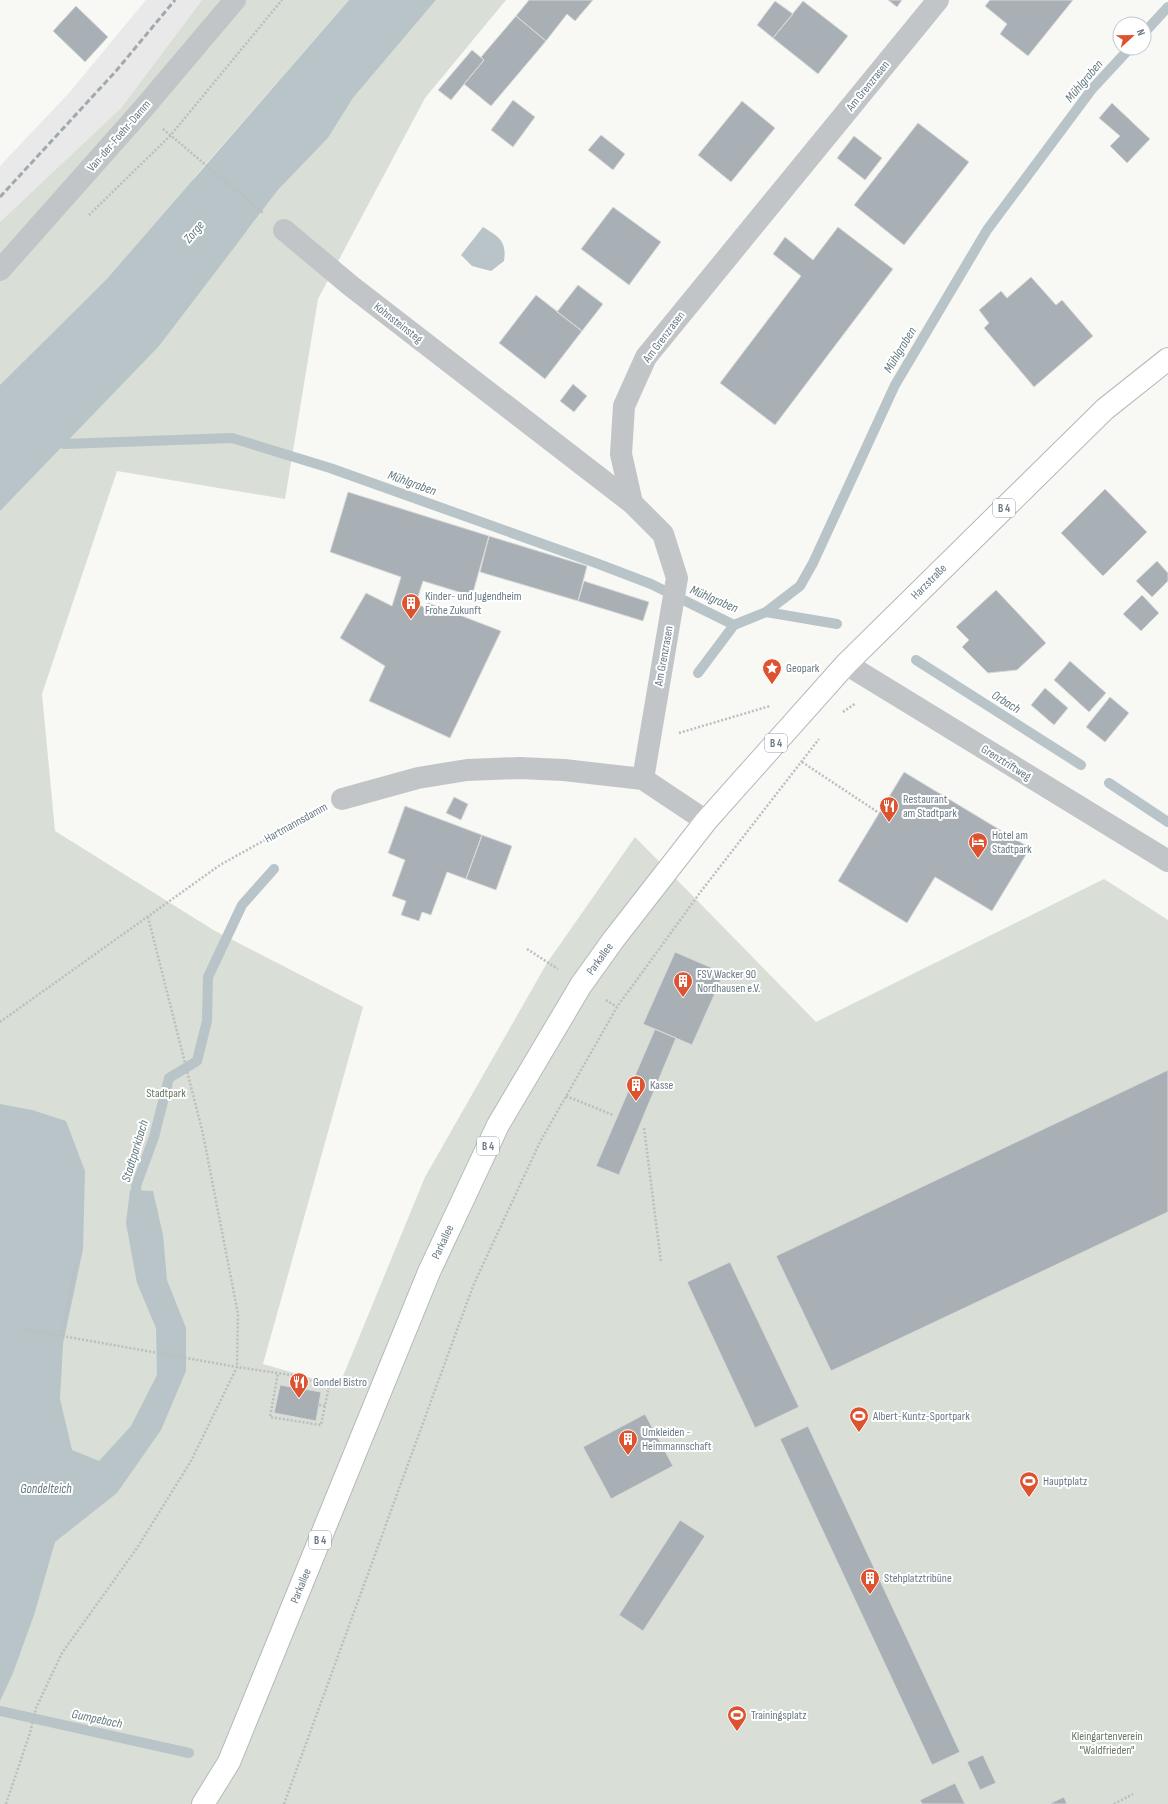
<svg xmlns="http://www.w3.org/2000/svg" width="1168" height="1804" font-family="'Sofia Sans Condensed',sans-serif">
  <style>
    .built { fill: #e8e9e8 }
    .green { fill: #d9ded6 }
    .water { fill: #b8c4c8 }
    .lines { fill: none; stroke-linecap: round; stroke-linejoin: round }
    .stream { stroke: #b8c4c8; stroke-width: 10 }
    .building { fill: #a8b0b6; stroke: #d9d9d7 }
    .major-casing { stroke: #b4b9bc; stroke-width: 24 }
    .path { stroke: #bbbec0; stroke-width: 2.5; stroke-dasharray: 2 2; stroke-linecap: butt }
    .minor { stroke: #c1c5c8; stroke-width: 22 }
    .major { stroke: #fff; stroke-width: 22 }
    .rail { stroke: #a2a9ae; stroke-width: 3; stroke-dasharray: 6 3; stroke-linecap: butt }
    .labels { text-anchor: middle; dominant-baseline: central; stroke-width: 4; stroke-linejoin: round; paint-order: stroke }
    .shield { fill: #fff; stroke: #95a1aa; stroke-width: 1 }
    .shield-label { font-size: 11px; font-weight: bold; fill: #687985 }
    .street-label { font-size: 12px; fill: #687985; stroke: #fff }
    .poi-label { font-size: 12px; fill: #687985; stroke: #fff; text-anchor: start }
    .park-label { font-size: 12px; fill: #667762; stroke: #fff }
    .water-label { font-size: 13px; font-style: italic; fill: #637a80; stroke: #fff }
  </style>
  <rect width="100%" height="100%" fill="#f8f8f5"/>
  <path class="built" d="M146,0H202L121,108L0,222V166L69,93Z"/>
  <path class="green" d="M202,0H349L193,179L247,231L278,190L328,138L353,98L436,0H506L425,98L318,299L285,499L117,471L42,694L55,831L215,931L363,1007L263,1364L339,1386L425,1177L547,963L635,837L816,1022L1104,879L1168,920V1804H0V222L121,108Z"/>
  <path class="water" d="M349,0H436L353,98L328,138L278,190L159,346L0,511V385L106,280Z
    M483,227C499,237 507,241 504,261L491,271L472,266L461,255Z
    M0,1104L32,1110L66,1121L85,1171L83,1249L63,1344L60,1399L72,1450L99,1461L131,1426L157,1375L156,1328L137,1283L126,1223L130,1190L153,1191L163,1235L167,1280L186,1328V1371L161,1430L117,1493L55,1542L34,1615L13,1673L0,1701Z"/>
  <g class="lines">
    <path class="stream" d="M1144,33L1168,7
      M51,441L64,444L232,438L330,468L596,563L651,584L734,625L766,612L800,586L813,563L895,385L987,230L1092,89L1130,48
      M766,612L837,624
      M916,660L1081,765
      M698,673L734,625
      M1109,783L1168,822
      M137,1203L136,1186L154,1137L169,1078L197,1061L207,1021L208,977L242,905L274,869
      M0,1711L189,1753"/>
  </g>
  <path class="building" d="M529,0H593L575,21L567,14L546,41L516,16Z
    M888,0H902L897,7Z
    M990,0H1073L1028,56L1000,34L1007,24L985,6Z
    M775,1L793,14L773,38L757,25Z
    M803,1L848,36L818,74L773,38Z
    M76,6L108,37L85,62L53,31Z
    M516,16L546,41L491,106L464,84L484,60L481,57Z
    M472,50L484,60L451,100L438,90Z
    M513,100L535,117L513,147L491,130Z
    M742,101L775,128L731,182L698,155Z
    M1112,103L1150,139L1127,163L1110,146L1120,136L1099,118Z
    M918,123L969,162L904,245L854,205Z
    M601,135L625,154L613,170L588,150Z
    M854,136L882,158L865,180L837,158Z
    M613,207L661,242L629,285L581,249Z
    M838,227L893,269L775,425L720,383L801,276L773,254L785,237L813,260Z
    M1031,277L1056,305L1062,300L1093,336L1034,387L984,328L989,323L979,310L1001,291L1007,298Z
    M578,285L603,304L582,331L557,312Z
    M536,295L582,331L545,379L499,343Z
    M573,384L587,396L574,412L560,401Z
    M1105,489L1147,532L1103,576L1061,533Z
    M348,492L489,536L472,596L423,581L416,603L427,609L428,603L501,631L450,738L369,701L385,666L340,638L366,593L392,606L401,577L330,552Z
    M489,536L587,566L578,601L480,572Z
    M1157,561L1168,573V581L1152,597L1136,581Z
    M584,581L649,602L643,621L578,601Z
    M996,590L1046,643L1017,670L988,673L962,647L969,640L956,627Z
    M1142,595L1159,613L1141,631L1123,614Z
    M1070,661L1106,693L1089,712L1054,680Z
    M1045,688L1068,708L1054,725L1031,705Z
    M1110,697L1129,713L1105,742L1086,727Z
    M904,772L1030,848L992,911L935,877L907,923L838,881Z
    M454,797L468,804L461,820L446,813Z
    M405,806L482,835L466,879L447,872L431,915L422,912L419,921L401,915L406,901L392,896L405,860L388,853Z
    M482,835L512,846L496,890L466,879Z
    M675,952L724,973L692,1045L643,1024Z
    M655,1029L676,1038L619,1175L596,1166Z
    M1168,1070V1212L831,1371L776,1256Z
    M730,1262L799,1407L755,1428L687,1282Z
    M280,1385L321,1392L316,1421L274,1413Z
    M645,1414L673,1466L611,1499L583,1447Z
    M808,1426L960,1752L932,1765L780,1439Z
    M680,1520L705,1536L643,1631L619,1615Z
    M983,1755L996,1783L980,1790L967,1762Z
    M955,1783L965,1804H922L920,1800Z
    M1064,1797L1067,1804H1051V1803Z"/>
  <g class="lines">
    <g class="major-casing">
      <path id="major" d="M203,1804L229,1762L429,1272L498,1125L581,985L614,939L706,821L846,664L1105,409L1168,359"/>
    </g>
    <path class="path" d="M163,129L263,213
      M89,215L170,136L282,0
      M843,712L856,703
      M679,733L770,706
      M802,762L879,813
      M527,949L558,969
      M606,1000L617,1007
      M0,1022L220,865L317,811
      M566,1096L613,1115
      M644,1128L661,1262
      M23,1329L237,1367L291,1375L329,1386L321,1425L270,1417L278,1373
      M62,1336L76,1262
      M319,1405L325,1406
      M6,1804L30,1733L36,1708L62,1653L137,1548L191,1461L237,1367L238,1314L203,1134L148,917
      M284,1804L473,1286L540,1142L617,1007L702,890L819,739
      M1114,1804L1133,1794"/>
    <path class="minor" d="M284,230L351,286L632,503L663,534L677,578L643,779
      M0,270L142,110L235,0
      M632,503L621,454L624,406L646,357L938,0
      M846,664L1168,861
      M342,799L418,778L467,770L519,768L564,770L643,779L706,821"/>
    <use href="#major" class="major"/>
    <path class="rail" d="M0,197L116,71L175,0"/>
  </g>
  <defs>
    <g id="building-pin" transform="scale(1)"><path d="M0 17L-7.5 6A9.5 9.5 0 1 1 7.5 6Z" fill="#dd532f" stroke="#fff"/><path d="M-4-6H4V6H1V3H-1V6H-4ZM-2.5-4.3h1.7v1.8h-1.7ZM.8-4.3h1.7v1.8H.8ZM-2.5-1h1.7V.8h-1.7ZM.8-1h1.7V.8H.8Z" fill="#fff"/></g>
    <g id="sight-pin" transform="scale(1)"><path d="M0 17L-7.5 6A9.5 9.5 0 1 1 7.5 6Z" fill="#dd532f" stroke="#fff"/><path d="M0-6L1.8-2.2L6-1.7L2.9 1.2L3.7 5.4L0 3.3L-3.7 5.4L-2.9 1.2L-6-1.7L-1.8-2.2Z" fill="#fff"/></g>
    <g id="restaurant-pin" transform="scale(1)"><path d="M0 17L-7.5 6A9.5 9.5 0 1 1 7.5 6Z" fill="#dd532f" stroke="#fff"/><path d="M-5-6h1v4h1v-4h1v4h1v-4h1v5L-1.5 .5V6h-2V.5L-5-1ZM5-6V6H3V1.5H1.5Q1.5-4 5-6Z" fill="#fff"/></g>
    <g id="hotel-pin" transform="scale(1)"><path d="M0 17L-7.5 6A9.5 9.5 0 1 1 7.5 6Z" fill="#dd532f" stroke="#fff"/><path d="M-6-4.5h1.5V1H6V5H4.5V3h-9V5H-6ZM-4 0a1.8 1.8 0 1 1 3.6 0ZM.5 0V-2.5h3Q6-2.5 6 0Z" fill="#fff"/></g>
    <g id="stadium-pin" transform="scale(1)"><path d="M0 17L-7.5 6A9.5 9.5 0 1 1 7.5 6Z" fill="#dd532f" stroke="#fff"/><path d="M0-5a6.5 5 0 1 0 0 10a6.5 5 0 1 0 0-10ZM-3.5-1.8h7v3.6h-7Z" fill="#fff"/></g>
  </defs>
  <g fill-rule="evenodd">
    <use href="#building-pin" x="411" y="603"/>
    <use href="#sight-pin" x="772" y="668"/>
    <use href="#restaurant-pin" x="889" y="806"/>
    <use href="#hotel-pin" x="978" y="842"/>
    <use href="#building-pin" x="683" y="981"/>
    <use href="#building-pin" x="636" y="1085"/>
    <use href="#restaurant-pin" x="299" y="1382"/>
    <use href="#stadium-pin" x="859" y="1416"/>
    <use href="#building-pin" x="628" y="1439"/>
    <use href="#stadium-pin" x="1029" y="1481"/>
    <use href="#building-pin" x="870" y="1578"/>
    <use href="#stadium-pin" x="737" y="1715"/>
  </g>
  <g class="labels">
    <g class="shield">
      <rect x="993" y="499" width="22" height="18" rx="3"/>
      <rect x="765" y="734" width="22" height="18" rx="3"/>
      <rect x="477" y="1137" width="22" height="18" rx="3"/>
      <rect x="309" y="1531" width="22" height="18" rx="3"/>
    </g>
    <g class="shield-label">
      <text x="1004" y="508">B 4</text>
      <text x="776" y="743">B 4</text>
      <text x="488" y="1146">B 4</text>
      <text x="320" y="1540">B 4</text>
    </g>
    <g class="street-label">
      <text transform="translate(868 86) rotate(-51)">Am Grenzrasen</text>
      <text transform="translate(119 136) rotate(-49)">Van-der-Foehr-Damm</text>
      <text transform="translate(398 323) rotate(38)">Kohnsteinsteg</text>
      <text transform="translate(664 337) rotate(-53)">Am Grenzrasen</text>
      <text transform="translate(929 582) rotate(-45)">Harzstraße</text>
      <text transform="translate(664 656) rotate(-80)">Am Grenzrasen</text>
      <text transform="translate(1006 763) rotate(32)">Grenztriftweg</text>
      <text transform="translate(296 823) rotate(-29)">Hartmannsdamm</text>
      <text transform="translate(600 959) rotate(-54)">Parkallee</text>
      <text transform="translate(443 1242) rotate(-65)">Parkallee</text>
      <text transform="translate(301 1586) rotate(-68)">Parkallee</text>
    </g>
    <g class="poi-label">
      <text x="425" y="596">Kinder- und Jugendheim<tspan x="425" dy="14">Frohe Zukunft</tspan></text>
      <text x="786" y="668">Geopark</text>
      <text x="903" y="799">Restaurant<tspan x="903" dy="14">am Stadtpark</tspan></text>
      <text x="992" y="835">Hotel am<tspan x="992" dy="14">Stadtpark</tspan></text>
      <text x="697" y="974">FSV Wacker 90<tspan x="697" dy="14">Nordhausen e.V.</tspan></text>
      <text x="650" y="1085">Kasse</text>
      <text x="313" y="1382">Gondel Bistro</text>
      <text x="873" y="1416">Albert-Kuntz-Sportpark</text>
      <text x="642" y="1432">Umkleiden -<tspan x="642" dy="14">Heimmannschaft</tspan></text>
      <text x="1043" y="1481">Hauptplatz</text>
      <text x="884" y="1578">Stehplatztribüne</text>
      <text x="751" y="1715">Trainingsplatz</text>
    </g>
    <g class="park-label">
      <text x="166" y="1093">Stadtpark</text>
      <text x="1107" y="1736">Kleingartenverein<tspan x="1107" dy="14">"Waldfrieden"</tspan></text>
    </g>
    <g class="water-label">
      <text transform="translate(1084 81) rotate(-50)">Mühlgraben</text>
      <text transform="translate(194 232) rotate(-50)">Zorge</text>
      <text transform="translate(900 350) rotate(-59)">Mühlgraben</text>
      <text transform="translate(412 483) rotate(20)">Mühlgraben</text>
      <text transform="translate(714 599) rotate(23)">Mühlgraben</text>
      <text transform="translate(1006 702) rotate(32)">Orbach</text>
      <text transform="translate(135 1151) rotate(-73)">Stadtparkbach</text>
      <text x="46" y="1489">Gondelteich</text>
      <text transform="translate(97 1719) rotate(12)">Gumpebach</text>
    </g>
  </g>
  <g transform="translate(1132 36) rotate(68)"><circle r="19" fill="#ffffff" stroke="#c3c9ce"/>
  <path d="M0-3L7 15L0 10L-7 15Z" fill="#dd532f"/>
  <text y="-6" font-size="11" font-weight="bold" text-anchor="middle" fill="#687985">N</text>
  </g>
</svg>
